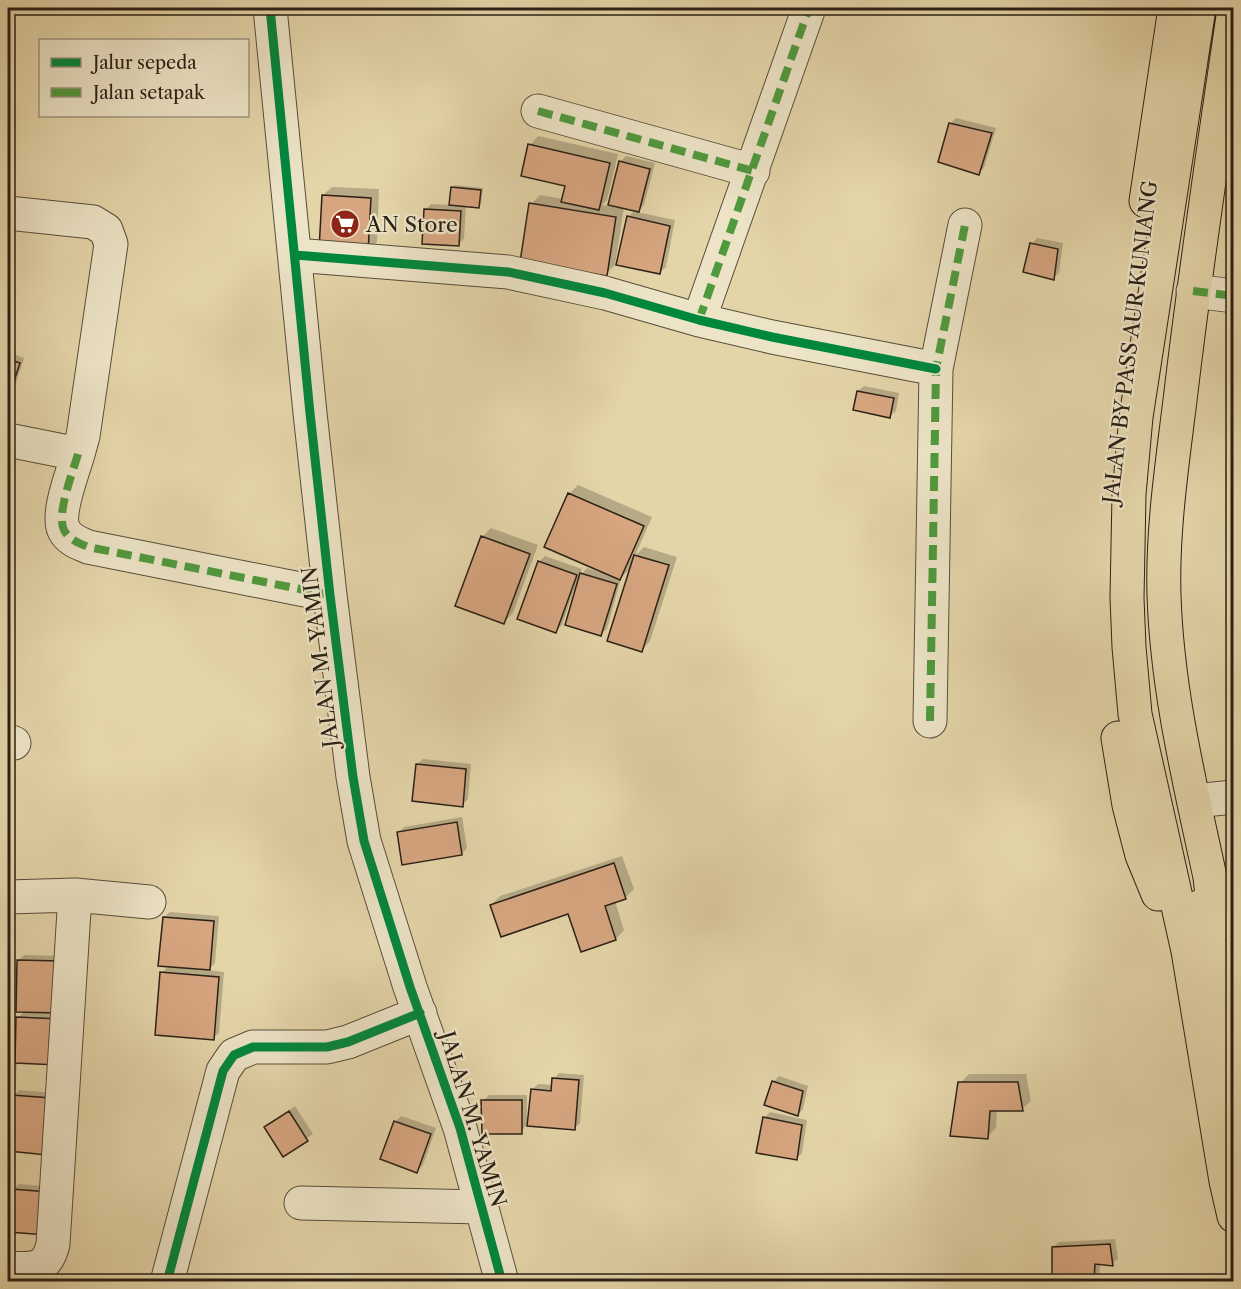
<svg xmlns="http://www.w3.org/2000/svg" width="1241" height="1289" font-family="'Libre Caslon Text',serif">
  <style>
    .shadow { fill: #0003 }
    .building { fill: #d7a681; stroke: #2a2015; stroke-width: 1.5 }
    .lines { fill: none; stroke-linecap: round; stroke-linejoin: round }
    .minor-casing { stroke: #584d3a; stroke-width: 35 }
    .highway-casing { stroke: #2a2015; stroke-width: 35 }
    .minor { stroke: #ede4c7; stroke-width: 33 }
    .highway { stroke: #e4d5a9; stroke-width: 33 }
    .quiet { stroke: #4f9a3d; stroke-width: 8; stroke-dasharray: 15 8; stroke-linecap: butt }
    .cycleway-casing { stroke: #ede4c7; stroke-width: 13 }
    .cycleway { stroke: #00873e; stroke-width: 9 }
    .labels { text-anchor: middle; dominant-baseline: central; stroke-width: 4.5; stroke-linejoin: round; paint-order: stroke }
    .poi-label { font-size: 21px; fill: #2a2015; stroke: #ede4c7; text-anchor: start }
    .street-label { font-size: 21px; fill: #2a2015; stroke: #ede4c7 }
  </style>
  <rect width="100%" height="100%" fill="#e4d5a9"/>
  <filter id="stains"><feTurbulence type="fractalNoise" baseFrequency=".00333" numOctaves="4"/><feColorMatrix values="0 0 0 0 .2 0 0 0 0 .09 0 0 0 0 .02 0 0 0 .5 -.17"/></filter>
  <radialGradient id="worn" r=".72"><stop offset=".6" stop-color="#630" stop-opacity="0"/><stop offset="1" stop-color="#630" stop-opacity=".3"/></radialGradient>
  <path class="shadow" d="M956,118L996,128L984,168L978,173L950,124Z
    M538,136L618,154L607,200L602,205L609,206L620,162L626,156L655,163L644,205L637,212L675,220L666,267L660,272L628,217L635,210L624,207L615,265L606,274L531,204L540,195L563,199L567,185L530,145Z
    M455,185L483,188L481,204L478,207L466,205L464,239L458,245L425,210L431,204L451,205L453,188Z
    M332,187L379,189L377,242L368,251L323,195Z
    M1037,238L1063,243L1059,273L1053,278L1032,244Z
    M8,352L24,358L15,386L10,392L8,391Z
    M864,386L899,393L896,411L890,416L858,391Z
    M578,485L652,517L635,556L644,547L677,557L650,641L642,650L632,567L621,578L607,629L601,634L576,591L574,590L562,625L556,631L539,562L545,556L582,569L579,577L587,568L599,572L600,570L569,494Z
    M491,528L538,545L513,613L504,622L482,537Z
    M423,759L471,764L468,799L462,805L417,764Z
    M462,817L467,848L462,854L398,833L404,827Z
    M622,856L634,889L625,898L615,901L624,930L616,939L569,912L491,905L500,896Z
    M170,912L219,916L215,963L208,970L224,972L219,1033L213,1038L162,973L169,965L164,917Z
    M24,955L66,956L65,1006L17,1062L15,1094L19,1090L56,1093L8,1136V1057L16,1058L18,1018L25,1011L18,961Z
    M559,1073L584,1075L580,1123L574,1129L527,1124L521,1132L483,1101L489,1095H527V1123H529L532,1090L538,1084L553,1085L554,1079Z
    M969,1074H1026L1031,1101L1022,1109H997L996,1128L987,1137L960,1083Z
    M779,1076L808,1086L803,1109L798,1115L773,1082Z
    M295,1106L313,1134L284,1155L266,1127Z
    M770,1112L807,1120L802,1153L796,1159L764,1118Z
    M401,1116L436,1128L423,1165L417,1171L395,1122Z
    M18,1184L55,1187L52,1227L13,1190Z
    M1115,1239L1118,1259L1112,1264L1100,1263L1099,1278L1095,1282H1053V1247L1059,1242Z"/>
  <path class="building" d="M949,123L992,133L979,175L938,162Z
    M528,144L610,163L599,210L561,202L565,186L521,176Z
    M619,161L650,169L639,212L608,205Z
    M451,187L481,190L479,208L449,205Z
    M322,195L371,198L368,253L319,250Z
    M529,203L616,217L607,276L520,262Z
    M424,209L461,211L459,246L422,244Z
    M627,216L670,226L660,274L616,265Z
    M1030,243L1058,249L1054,280L1023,272Z
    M8,359L20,363L10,393H8Z
    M857,391L894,398L890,418L853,410Z
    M568,493L644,526L620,580L544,547Z
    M481,536L530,554L504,624L455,606Z
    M634,555L669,565L642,652L607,641Z
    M538,561L577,575L556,633L517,619Z
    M580,573L617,584L601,636L565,625Z
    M416,764L466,769L463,807L412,801Z
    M457,822L462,855L402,865L397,832Z
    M614,863L626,899L605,906L616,940L581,952L568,914L501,937L490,905Z
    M163,917L214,921L210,970L158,966Z
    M17,960L61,961L60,1013L16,1012Z
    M160,972L219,977L214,1040L155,1035Z
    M16,1017L60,1019L58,1065L15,1063Z
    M552,1078L579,1080L575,1130L527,1126L531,1089L551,1091Z
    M772,1081L803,1091L798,1116L764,1105Z
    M958,1082H1018L1023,1111H990L988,1139L950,1136Z
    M12,1095L51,1098L47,1155L8,1151Z
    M481,1100H522V1134H482Z
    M289,1111L308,1141L283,1157L264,1127Z
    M763,1117L802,1125L797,1160L756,1153Z
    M394,1121L431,1134L417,1173L380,1159Z
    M11,1189L50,1192L47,1235L8,1232Z
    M1110,1244L1113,1266L1095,1264L1094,1282H1052V1247Z"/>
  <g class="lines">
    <g class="minor-casing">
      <path id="minor" d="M270,8L310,413L330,595L353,777L364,841L410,987L460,1128L502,1282
        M538,111L753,171
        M8,213L93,222L106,230L111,244L83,436L78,454L8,440
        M295,255L508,272L605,293L699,320L772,337L936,369
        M1193,291L1234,296
        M699,320L809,8
        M78,454C73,472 56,514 64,530C69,540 79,543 88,547L330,595
        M930,721L936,369L965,225
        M8,741L14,743
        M1194,801L1234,797
        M8,897L75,895L149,902
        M301,1203L482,1207
        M8,1268C32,1269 47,1271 53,1244L75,895
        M167,1282L223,1071L234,1055L253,1047H327L348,1042L420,1013"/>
    </g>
    <g class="highway-casing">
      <path id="highway" d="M1199,8L1136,417L1129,494L1127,598L1129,647L1135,714L1188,951L1226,1181L1234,1216
        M1146,201L1175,8
        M1118,738L1129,805L1142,855L1158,894
        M1199,907L1210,946L1234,1070
        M1211,932L1212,896L1210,877C1190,784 1167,691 1164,595C1162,528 1173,459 1181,392C1196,265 1215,138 1234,10"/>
    </g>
    <use href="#minor" class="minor"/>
    <use href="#highway" class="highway"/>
    <path class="quiet" d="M538,111L753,171
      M1193,291L1234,296
      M699,320L809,8
      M78,454C73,472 56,514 64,530C69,540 79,543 88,547L330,595
      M930,721L936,369L965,225"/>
    <g class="cycleway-casing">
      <path id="cycleway" d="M270,8L310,413L330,595L353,777L364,841L410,987L460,1128L502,1282
        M295,255L508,272L605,293L699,320L772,337L936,369
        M167,1282L223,1071L234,1055L253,1047H327L348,1042L420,1013"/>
    </g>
    <use href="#cycleway" class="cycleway"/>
  </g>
  <defs>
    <g id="supermarket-disc" transform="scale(1.5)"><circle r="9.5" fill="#8f2418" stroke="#ede4c7"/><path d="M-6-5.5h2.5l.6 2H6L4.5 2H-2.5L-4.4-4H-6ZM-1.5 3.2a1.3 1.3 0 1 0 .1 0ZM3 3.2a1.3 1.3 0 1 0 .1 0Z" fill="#fff"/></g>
  </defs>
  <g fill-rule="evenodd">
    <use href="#supermarket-disc" x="345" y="224"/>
  </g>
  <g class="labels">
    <g class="poi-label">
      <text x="366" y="224">AN Store</text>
    </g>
    <g class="street-label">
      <text transform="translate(1130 342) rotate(-83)">JALAN BY PASS AUR KUNIANG</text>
      <text transform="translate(320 657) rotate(-97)">JALAN M. YAMIN</text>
      <text transform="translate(473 1119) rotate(73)">JALAN M. YAMIN</text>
    </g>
  </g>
  <rect width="1241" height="1289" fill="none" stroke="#e4d5a9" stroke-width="30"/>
  <rect x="9" y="9" width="1223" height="1271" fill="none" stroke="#2a2015" stroke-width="3"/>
  <rect x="15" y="15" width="1211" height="1259" fill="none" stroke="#2a2015" stroke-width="1.5"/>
  <rect x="39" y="39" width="210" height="78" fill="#ede4c7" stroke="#9f9680" stroke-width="1.5"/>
  <rect x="51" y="58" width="30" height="9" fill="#00873e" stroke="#9f9680" stroke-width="1.5"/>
  <text x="93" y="69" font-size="18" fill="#2a2015">Jalur sepeda</text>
  <rect x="51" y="88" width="30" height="9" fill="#4f9a3d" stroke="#9f9680" stroke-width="1.5"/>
  <text x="93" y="99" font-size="18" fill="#2a2015">Jalan setapak</text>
  <rect width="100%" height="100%" filter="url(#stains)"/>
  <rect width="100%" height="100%" fill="url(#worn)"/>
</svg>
